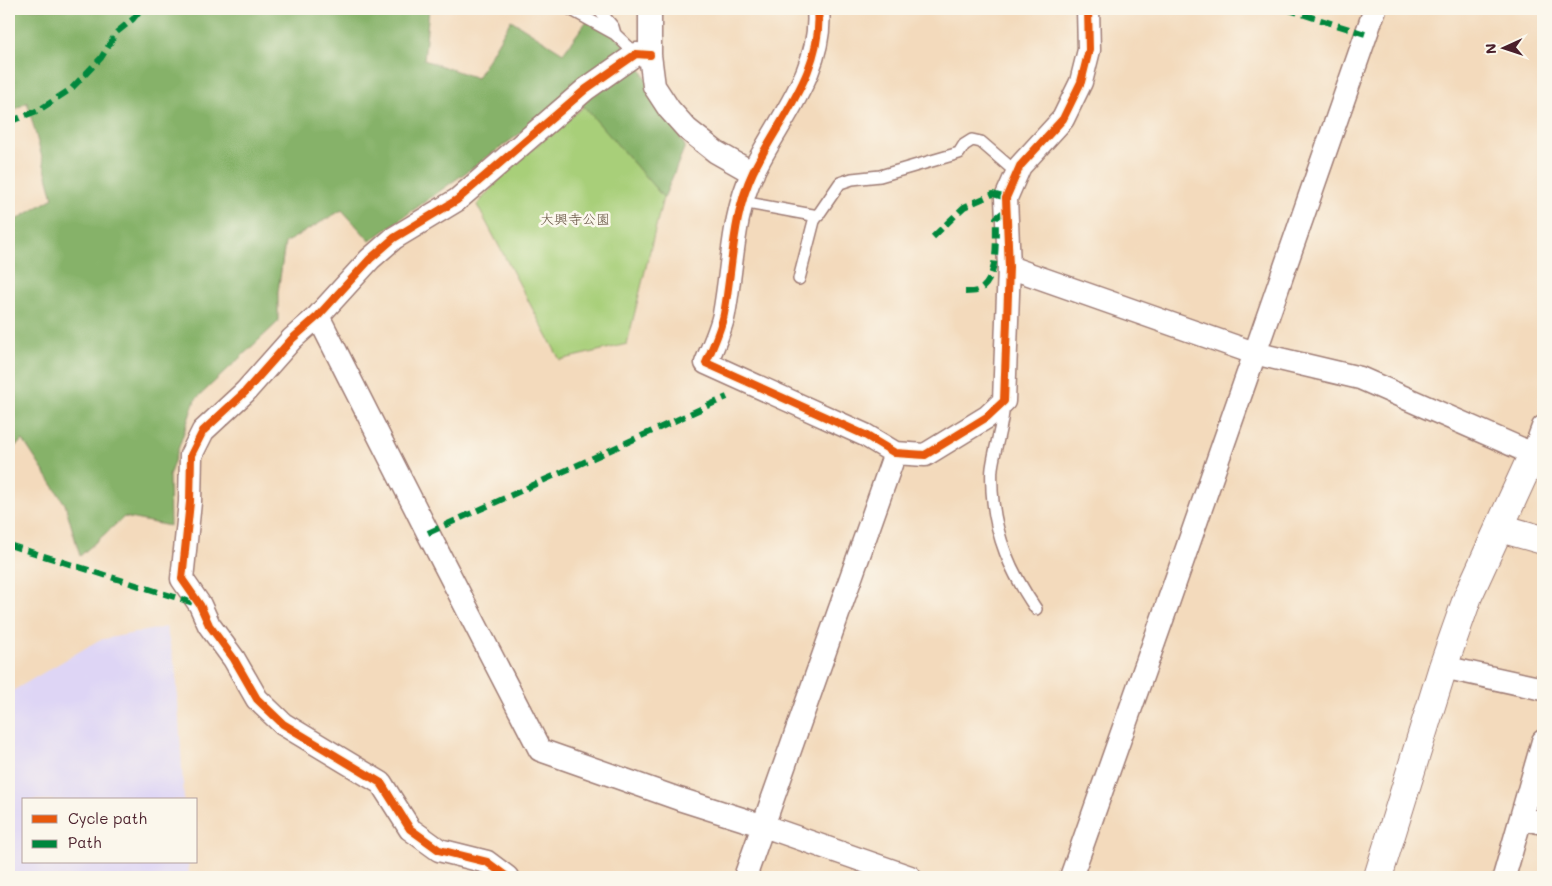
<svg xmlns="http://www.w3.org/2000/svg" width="1552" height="886" font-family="Mali,'Klee One',sans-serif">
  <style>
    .built { fill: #ded5f5 }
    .green { fill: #a8cf79; stroke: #797752 }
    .forest { fill: #86b269; stroke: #68684a }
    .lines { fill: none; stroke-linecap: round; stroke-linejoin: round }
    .lane-casing { stroke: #9e7c74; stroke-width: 14 }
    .street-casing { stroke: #9e7c74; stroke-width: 25 }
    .secondary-casing { stroke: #9e7c74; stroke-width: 30 }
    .lane { stroke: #fff; stroke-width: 11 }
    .street { stroke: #fff; stroke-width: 22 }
    .secondary { stroke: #fff; stroke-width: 28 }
    .quiet { stroke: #00873e; stroke-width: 6; stroke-dasharray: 12 6; stroke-linecap: butt }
    .cycleway-casing { stroke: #fbf7ec; stroke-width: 11 }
    .cycleway { stroke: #e8590c; stroke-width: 8 }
    .labels { text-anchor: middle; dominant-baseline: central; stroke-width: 5; stroke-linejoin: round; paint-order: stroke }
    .park-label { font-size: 14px; fill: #665442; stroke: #fbf7ec }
  </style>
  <rect width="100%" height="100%" fill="#fbf7ec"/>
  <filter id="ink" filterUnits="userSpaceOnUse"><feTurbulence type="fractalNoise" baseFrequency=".02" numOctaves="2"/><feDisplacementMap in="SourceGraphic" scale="10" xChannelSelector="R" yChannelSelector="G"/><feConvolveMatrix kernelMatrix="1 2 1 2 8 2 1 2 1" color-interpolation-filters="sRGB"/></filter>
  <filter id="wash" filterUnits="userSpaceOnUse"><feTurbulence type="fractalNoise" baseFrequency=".0096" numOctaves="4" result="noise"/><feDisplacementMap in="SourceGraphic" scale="20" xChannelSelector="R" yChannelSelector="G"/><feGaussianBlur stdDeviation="1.12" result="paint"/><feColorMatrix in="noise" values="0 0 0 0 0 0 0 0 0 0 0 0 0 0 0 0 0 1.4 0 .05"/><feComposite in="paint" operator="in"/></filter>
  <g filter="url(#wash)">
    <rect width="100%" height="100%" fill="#f3dabc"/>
    <path class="built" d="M166,627L176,670L184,800H24V862H188L189,877H9V693L99,640Z"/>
    <path class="green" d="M632,67L677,141L627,344L560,360L477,205L508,169Z"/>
    <path class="forest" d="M19,9H429L424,60L477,78L511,20L563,53L595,10L635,59L685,146L664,198L574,95L370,241L342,210L285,243L278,292V322L195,400L169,476L170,526L124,517L80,556L65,504L23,440L9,451V224L53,198L27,102L9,114V14Z"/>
  </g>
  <g filter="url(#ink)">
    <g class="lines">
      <g class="lane-casing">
        <path id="lane" d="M570,9L615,34
          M598,9L613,27L615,34L636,54
          M742,202L818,216
          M799,279L814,221L840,183L852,179L880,176L959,153L964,145L972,140L981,142L1017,173
          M1004,403C1003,425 995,446 992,468C991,475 992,483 992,491C995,536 1010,571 1036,609"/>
      </g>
      <g class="street-casing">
        <path id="street" d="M650,9V55L654,86L669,109L687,129L716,152L753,173
          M818,9C824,70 778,120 753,172C732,216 733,266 724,314C721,330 712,348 706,363L865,435L895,453L925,455L987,417L1004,401L1009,267L1006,198L1020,166L1063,119L1081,82L1089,50L1088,9
          M1009,267L1254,353L1360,378L1533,454L1543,427
          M318,316L428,533L540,750L679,799L764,826L910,877
          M1443,667L1543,689
          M1521,818L1543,823
          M507,877L487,862L439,850L410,829L381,783L283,724L257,699L234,659L209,625L200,605L182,579L190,502L191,455L203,431L245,392L292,339L318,316L370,259L394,238L457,200L586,89L636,54L650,55
          M745,877L895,453
          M1071,877L1163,617L1375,9
          M1504,877L1543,741"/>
      </g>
      <g class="secondary-casing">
        <path id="secondary" d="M1500,528L1543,540
          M1378,877L1443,667L1468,596L1533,454"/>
      </g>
      <use href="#lane" class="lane"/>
      <use href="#street" class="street"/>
      <use href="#secondary" class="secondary"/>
      <path class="quiet" d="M1286,9L1365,34
        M9,122L39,110L71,89L101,58L117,32L133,19L141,9
        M933,237L964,207L993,194L1006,198
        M965,292C968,292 974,292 977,291C1000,282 995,238 996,218L1006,210
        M428,533L727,397
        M9,545L200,605"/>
      <g class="cycleway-casing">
        <path id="cycleway" d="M818,9C824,70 778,120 753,172C732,216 733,266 724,314C721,330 712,348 706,363L865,435L895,453L925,455L987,417L1004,401L1009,267L1006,198L1020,166L1063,119L1081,82L1089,50L1088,9
          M507,877L487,862L439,850L410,829L381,783L283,724L257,699L234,659L209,625L200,605L182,579L190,502L191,455L203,431L245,392L292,339L318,316L370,259L394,238L457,200L586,89L636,54L650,55"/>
      </g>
      <use href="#cycleway" class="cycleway"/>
    </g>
  </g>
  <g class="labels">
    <g class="park-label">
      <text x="575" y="218">大興寺公園</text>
    </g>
  </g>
  <rect width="1552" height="886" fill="none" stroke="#fbf7ec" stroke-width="30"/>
  <rect x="22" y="798" width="175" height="65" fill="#fbf7ec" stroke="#b4a19f"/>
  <rect x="32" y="815" width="25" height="8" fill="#e8590c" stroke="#b4a19f"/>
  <text x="68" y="824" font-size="15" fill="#4a1f2b">Cycle path</text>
  <rect x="32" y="840" width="25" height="8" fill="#00873e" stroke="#b4a19f"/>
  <text x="68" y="848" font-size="15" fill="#4a1f2b">Path</text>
  <g transform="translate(1504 48) rotate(267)" stroke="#fbf7ec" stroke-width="4" paint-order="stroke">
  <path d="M0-4L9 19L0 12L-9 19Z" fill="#4a1f2b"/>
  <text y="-8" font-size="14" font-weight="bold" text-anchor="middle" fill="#4a1f2b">N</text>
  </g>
</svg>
